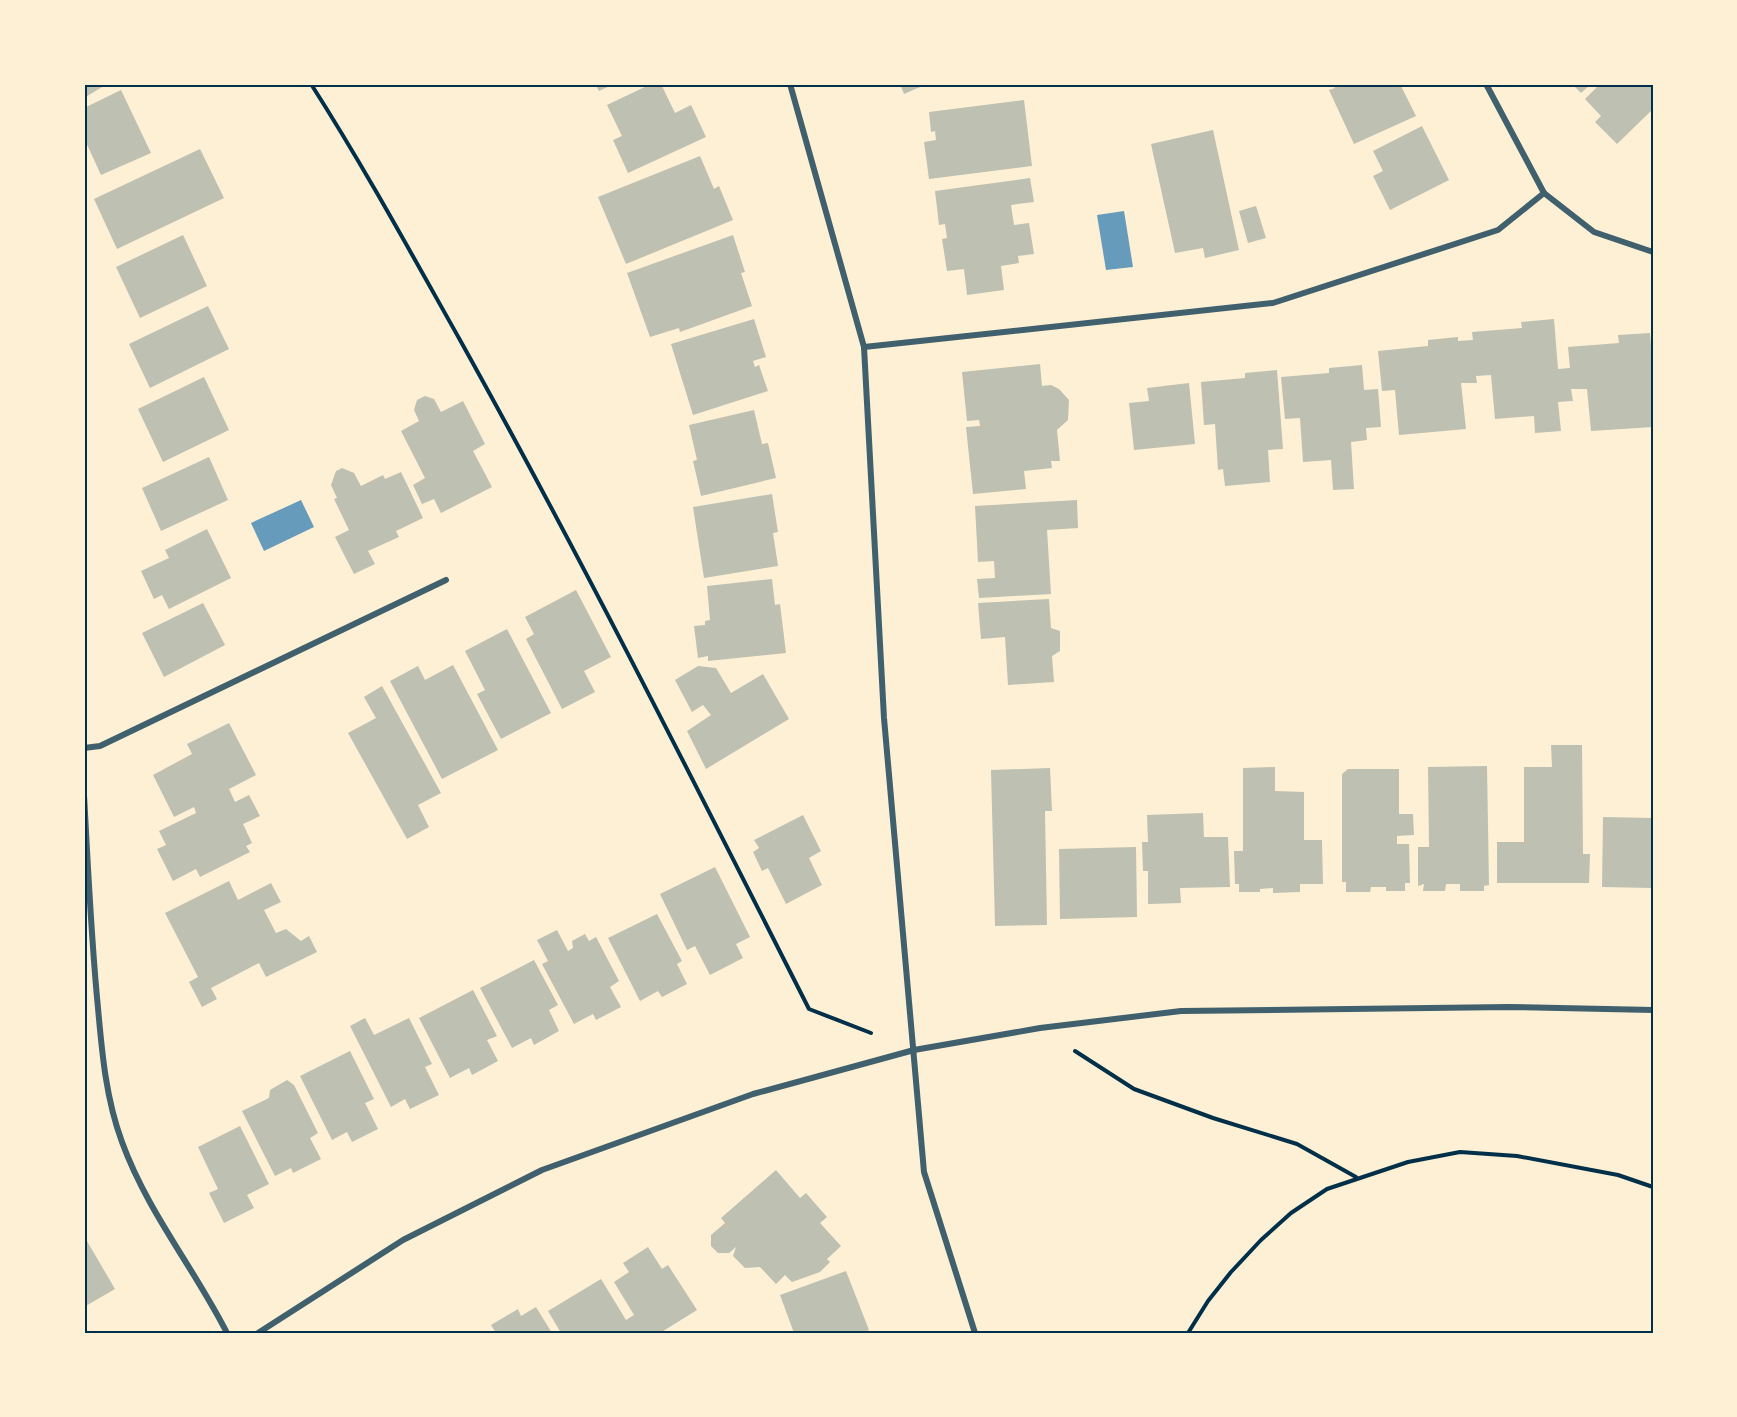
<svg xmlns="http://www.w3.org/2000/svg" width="1737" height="1417" font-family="Roboto,sans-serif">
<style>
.water{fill:#669bbc}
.building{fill:#bec0b2}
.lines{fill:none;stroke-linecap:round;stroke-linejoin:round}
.path{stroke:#003049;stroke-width:4}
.minor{stroke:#3f606c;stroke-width:6}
.neatline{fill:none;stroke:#003049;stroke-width:2}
</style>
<rect width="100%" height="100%" fill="#fdf0d5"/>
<g class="water">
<path d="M 1124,211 L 1133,267 L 1106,270 L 1097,215 Z"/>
<path d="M 301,500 L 314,527 L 264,551 L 251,523 Z"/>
</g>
<g class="building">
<path d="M 84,84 L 107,84 L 84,98 Z"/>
<path d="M 595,84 L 614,84 L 599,91 Z"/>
<path d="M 651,84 L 661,84 L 675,113 L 691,105 L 706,137 L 628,173 L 613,140 L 622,136 L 607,105 Z"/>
<path d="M 900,84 L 927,84 L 904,94 Z"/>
<path d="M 1333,84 L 1400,84 L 1416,116 L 1354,144 L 1329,90 L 1335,88 Z"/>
<path d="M 1572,84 L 1591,84 L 1581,93 Z"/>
<path d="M 1600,84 L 1653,84 L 1653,109 L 1617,144 L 1595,122 L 1601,116 L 1585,99 Z"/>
<path d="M 121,90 L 151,153 L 101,175 L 84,138 L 84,108 Z"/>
<path d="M 1024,100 L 1032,166 L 929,179 L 924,142 L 936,140 L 935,131 L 931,132 L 929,112 Z"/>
<path d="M 1422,126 L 1449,180 L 1390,210 L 1373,176 L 1383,171 L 1373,151 Z"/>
<path d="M 1213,130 L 1239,250 L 1205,258 L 1203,248 L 1175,253 L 1151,144 Z"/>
<path d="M 200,149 L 224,198 L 117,249 L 94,199 Z"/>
<path d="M 700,156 L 714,189 L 719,186 L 733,220 L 626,264 L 598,197 Z"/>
<path d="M 1030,178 L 1034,202 L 1011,205 L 1014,225 L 1029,223 L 1034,254 L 1018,256 L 1019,263 L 1001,266 L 1004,290 L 967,295 L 964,269 L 947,271 L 942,239 L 947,238 L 945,224 L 939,225 L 935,191 Z"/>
<path d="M 1256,206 L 1266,238 L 1248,243 L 1239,211 Z"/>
<path d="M 183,235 L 207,286 L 140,318 L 116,267 Z"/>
<path d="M 733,235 L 745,272 L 741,273 L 752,306 L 680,332 L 679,328 L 650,337 L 627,273 Z"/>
<path d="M 208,306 L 229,349 L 150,388 L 129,344 Z"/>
<path d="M 754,319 L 766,357 L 753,361 L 755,367 L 759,365 L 768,391 L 693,415 L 671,344 Z"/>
<path d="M 1554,319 L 1558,369 L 1570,368 L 1568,347 L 1619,343 L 1618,335 L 1650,333 L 1653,374 L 1653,427 L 1591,431 L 1587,389 L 1571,389 L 1573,401 L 1558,402 L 1561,431 L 1535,433 L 1534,416 L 1495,419 L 1491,375 L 1476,376 L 1477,383 L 1461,383 L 1466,429 L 1399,435 L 1395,390 L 1382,391 L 1378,351 L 1428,346 L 1428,340 L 1458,337 L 1458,341 L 1473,340 L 1472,332 L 1522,328 L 1521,322 Z"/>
<path d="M 1040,364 L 1042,386 L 1051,385 L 1059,389 L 1069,400 L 1068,420 L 1057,430 L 1060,461 L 1051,461 L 1052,468 L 1024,471 L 1026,489 L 973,494 L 966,427 L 980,426 L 979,420 L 967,421 L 962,372 Z"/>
<path d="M 1362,365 L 1364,390 L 1378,389 L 1381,427 L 1366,428 L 1367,440 L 1351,442 L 1354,489 L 1333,490 L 1331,460 L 1303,462 L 1300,418 L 1285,419 L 1281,377 L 1329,373 L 1329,368 Z"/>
<path d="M 1277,370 L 1283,449 L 1268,450 L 1270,482 L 1225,486 L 1223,469 L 1218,470 L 1215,424 L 1204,425 L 1201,382 L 1245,378 L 1245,373 Z"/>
<path d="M 204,377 L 229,430 L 163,462 L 138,409 Z"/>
<path d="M 1189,383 L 1195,444 L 1134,450 L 1129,403 L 1149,401 L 1147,388 Z"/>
<path d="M 425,396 L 434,399 L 441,412 L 463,401 L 485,444 L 473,451 L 492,487 L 441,513 L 434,499 L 422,504 L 413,485 L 425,478 L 401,431 L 419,421 L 414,410 L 417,400 Z"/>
<path d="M 754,410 L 762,444 L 768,443 L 776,478 L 701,496 L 693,461 L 697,460 L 689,425 Z"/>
<path d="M 209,457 L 228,500 L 161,531 L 142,488 Z"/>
<path d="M 342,468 L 354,473 L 361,486 L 383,475 L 385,479 L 401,472 L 423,518 L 396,531 L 399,537 L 368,551 L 375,564 L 354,574 L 335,537 L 349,530 L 334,499 L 337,498 L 331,485 L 336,471 Z"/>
<path d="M 772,494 L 778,532 L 773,533 L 778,566 L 704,578 L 693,507 Z"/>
<path d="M 1077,500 L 1078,528 L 1047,530 L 1051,594 L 979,598 L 977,579 L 995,578 L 994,561 L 978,562 L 975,506 Z"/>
<path d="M 207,529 L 231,578 L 169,609 L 162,595 L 154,599 L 141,571 L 169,558 L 165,550 Z"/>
<path d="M 772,579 L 775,605 L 780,604 L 786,653 L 708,661 L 708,656 L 698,658 L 694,626 L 705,625 L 705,621 L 710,620 L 707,586 Z"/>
<path d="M 576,590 L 611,657 L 584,671 L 595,692 L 562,709 L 526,639 L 534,634 L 525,617 Z"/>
<path d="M 1049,599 L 1051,628 L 1060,631 L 1060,651 L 1052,656 L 1054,682 L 1008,685 L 1005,637 L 981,639 L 978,603 Z"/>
<path d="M 203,603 L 225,645 L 164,677 L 142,633 Z"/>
<path d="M 507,629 L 551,713 L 501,739 L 477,694 L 485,690 L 465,651 Z"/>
<path d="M 453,665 L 498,750 L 442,779 L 390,681 L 418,666 L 425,680 Z"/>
<path d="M 698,666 L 716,668 L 731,693 L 763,674 L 789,719 L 706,769 L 687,731 L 711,715 L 703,705 L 692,712 L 675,680 Z"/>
<path d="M 382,686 L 441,793 L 418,805 L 429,827 L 407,839 L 348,733 L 376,718 L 364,697 Z"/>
<path d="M 229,723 L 256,775 L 229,789 L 235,802 L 249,795 L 260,816 L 243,824 L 252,843 L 246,846 L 250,852 L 200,877 L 196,869 L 173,881 L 157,849 L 166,845 L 159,831 L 196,813 L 194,807 L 174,817 L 153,775 L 192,754 L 187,744 Z"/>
<path d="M 1551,745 L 1582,745 L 1583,854 L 1590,854 L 1589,883 L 1497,883 L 1497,842 L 1524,842 L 1524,767 L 1552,767 Z"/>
<path d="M 1487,766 L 1489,885 L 1484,886 L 1484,891 L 1460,891 L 1460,884 L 1446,884 L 1445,891 L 1423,891 L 1424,884 L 1418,886 L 1418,847 L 1429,847 L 1428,767 Z"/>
<path d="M 1275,767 L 1275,791 L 1304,792 L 1304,840 L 1322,840 L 1323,884 L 1300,884 L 1300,892 L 1273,893 L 1273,888 L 1260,889 L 1260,892 L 1239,892 L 1239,884 L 1235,884 L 1234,851 L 1243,851 L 1243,768 Z"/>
<path d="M 1050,768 L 1052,811 L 1045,811 L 1047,925 L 995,926 L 991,770 Z"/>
<path d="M 1348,769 L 1399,769 L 1399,814 L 1413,814 L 1414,835 L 1397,836 L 1397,844 L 1409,844 L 1410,883 L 1405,883 L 1405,891 L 1386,891 L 1386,887 L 1371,887 L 1370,892 L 1346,892 L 1346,882 L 1342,882 L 1342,774 Z"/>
<path d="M 1203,813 L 1204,837 L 1228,837 L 1230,887 L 1180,888 L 1181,903 L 1148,904 L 1148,871 L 1143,871 L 1142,842 L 1148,842 L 1147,815 Z"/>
<path d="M 803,815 L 821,851 L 809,858 L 822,885 L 786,904 L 768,868 L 762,871 L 753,852 L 759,848 L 754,840 Z"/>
<path d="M 1603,817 L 1653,818 L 1653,888 L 1602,887 Z"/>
<path d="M 1136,847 L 1137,917 L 1060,919 L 1059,849 Z"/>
<path d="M 715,867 L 750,937 L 736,944 L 743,958 L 710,975 L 695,946 L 687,950 L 660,894 Z"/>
<path d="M 229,881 L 238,900 L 271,883 L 281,902 L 264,910 L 276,933 L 286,929 L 301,941 L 309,936 L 317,952 L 266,977 L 259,963 L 211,988 L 217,999 L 202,1007 L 189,982 L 198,977 L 165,913 Z"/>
<path d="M 657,914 L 682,961 L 677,964 L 687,984 L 662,997 L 658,991 L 640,1001 L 608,938 Z"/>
<path d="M 557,930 L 568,951 L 573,948 L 572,941 L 585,934 L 589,941 L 596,937 L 619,981 L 610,987 L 621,1007 L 596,1020 L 593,1014 L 574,1024 L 542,964 L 548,961 L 537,940 Z"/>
<path d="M 534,960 L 558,1005 L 549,1010 L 559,1031 L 534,1045 L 531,1038 L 512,1048 L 480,988 Z"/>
<path d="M 473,990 L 497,1036 L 487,1040 L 498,1061 L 472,1075 L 469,1068 L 450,1078 L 419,1018 Z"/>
<path d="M 365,1018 L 374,1035 L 409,1018 L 432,1064 L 425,1067 L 439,1095 L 410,1109 L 405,1099 L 391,1107 L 350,1026 Z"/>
<path d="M 350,1051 L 374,1099 L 365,1103 L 378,1129 L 352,1142 L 347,1132 L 332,1140 L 300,1076 Z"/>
<path d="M 287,1080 L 294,1085 L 318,1133 L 310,1138 L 321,1159 L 293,1173 L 291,1168 L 275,1176 L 242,1111 L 269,1098 L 270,1090 Z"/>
<path d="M 240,1126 L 269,1184 L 247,1195 L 254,1208 L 224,1223 L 209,1193 L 218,1189 L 198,1147 Z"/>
<path d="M 776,1170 L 800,1198 L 806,1193 L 827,1217 L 820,1223 L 841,1246 L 827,1259 L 830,1262 L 820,1272 L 792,1282 L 785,1275 L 776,1284 L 760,1267 L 745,1268 L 733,1256 L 736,1247 L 729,1253 L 718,1253 L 711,1246 L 711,1235 L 725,1223 L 721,1218 Z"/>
<path d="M 84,1236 L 115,1289 L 84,1307 Z"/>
<path d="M 648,1247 L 662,1269 L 668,1265 L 697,1310 L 660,1333 L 561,1333 L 548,1311 L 601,1279 L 626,1320 L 634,1315 L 614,1282 L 629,1272 L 623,1263 Z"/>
<path d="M 846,1271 L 869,1330 L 862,1333 L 794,1333 L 780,1295 Z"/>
<path d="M 536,1307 L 552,1333 L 496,1333 L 491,1325 L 518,1309 L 521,1316 Z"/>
</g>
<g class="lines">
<g class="path">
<path d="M 311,84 C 364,167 411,253 460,340 C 582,559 695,784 809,1009 L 871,1033"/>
<path d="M 1075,1051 L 1134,1089 L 1213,1118 L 1297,1144 L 1356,1177"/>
<path d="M 1188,1333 L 1208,1301 L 1231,1272 L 1261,1240 L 1291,1213 L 1327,1189 L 1408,1162 L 1460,1152 L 1517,1156 L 1618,1175 L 1653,1187"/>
</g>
<g class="minor">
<path d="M 790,84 L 864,347 L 884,718 L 924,1172 L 975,1333"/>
<path d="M 1486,84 L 1544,193 L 1594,232 L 1653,252"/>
<path d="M 864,347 L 1273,303 L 1498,230 L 1544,193"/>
<path d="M 84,748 L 100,746 L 446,580"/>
<path d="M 84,795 C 88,866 91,937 98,1008 C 102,1053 106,1099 122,1142 C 147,1211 194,1268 227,1333"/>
<path d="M 258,1333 L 403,1240 L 542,1170 L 753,1094 L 914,1050 L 1040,1028 L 1181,1011 L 1509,1007 L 1653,1010"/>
</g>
</g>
<rect width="1737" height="1417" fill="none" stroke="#fdf0d5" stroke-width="171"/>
<rect x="86" y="86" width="1566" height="1246" class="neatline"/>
</svg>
